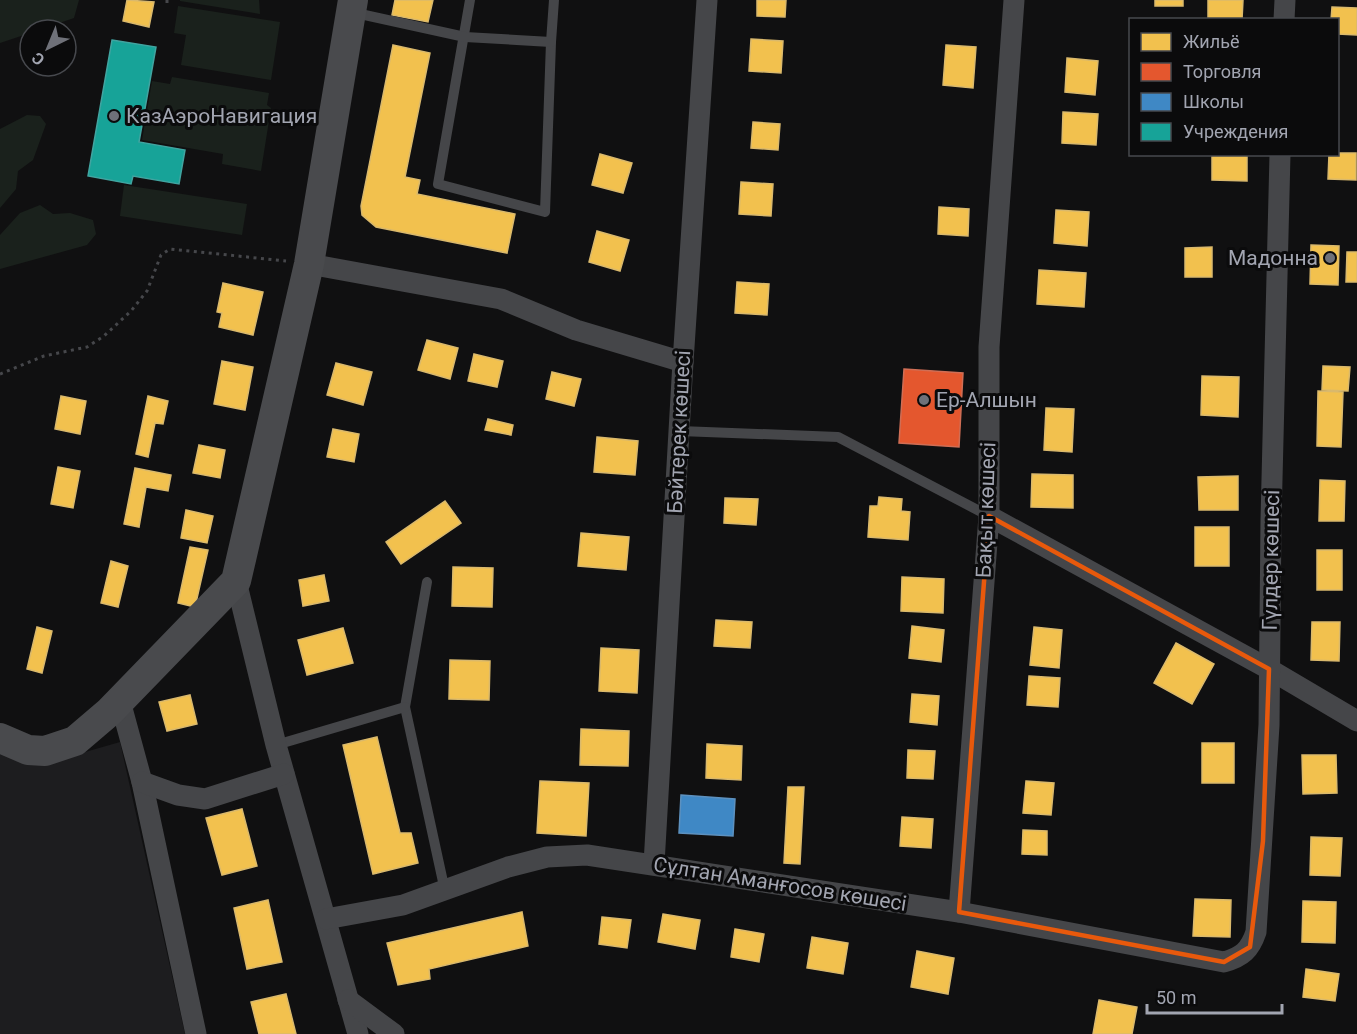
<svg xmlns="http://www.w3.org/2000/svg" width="1357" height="1034" font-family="Roboto,sans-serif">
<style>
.built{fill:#1d1d1f}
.green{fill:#1a211c}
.homes{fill:#f2c14e;stroke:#dab96c;stroke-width:1.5}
.shops{fill:#e4572e;stroke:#d06e55;stroke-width:1.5}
.schools{fill:#3f88c5;stroke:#5d91bf;stroke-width:1.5}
.public{fill:#17a398;stroke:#41a4a0;stroke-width:1.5}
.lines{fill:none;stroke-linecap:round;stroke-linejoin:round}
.path{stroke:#46474b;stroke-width:3;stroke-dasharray:3 4.5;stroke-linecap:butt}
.lane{stroke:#454649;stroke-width:10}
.street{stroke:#454649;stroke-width:21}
.secondary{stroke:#494a4d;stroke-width:30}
.marked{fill:none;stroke:#e8590c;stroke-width:4.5;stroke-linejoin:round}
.poi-dot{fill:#6f7179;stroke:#0b0b0c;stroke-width:2}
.labels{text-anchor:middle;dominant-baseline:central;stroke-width:6;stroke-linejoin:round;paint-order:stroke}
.poi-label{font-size:21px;fill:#a2a5b1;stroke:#0b0b0c;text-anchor:start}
.street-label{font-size:21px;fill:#a2a5b1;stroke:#0b0b0c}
</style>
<rect width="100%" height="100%" fill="#101011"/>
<path class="built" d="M 120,742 L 185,1034 L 0,1034 L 0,748 L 47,763 Z"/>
<g class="green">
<path d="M 0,0 L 79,0 L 74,18 L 39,30 L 30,30 L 30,33 L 0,43 Z"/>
<path d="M 180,0 L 259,0 L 260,14 L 180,1 Z"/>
<path d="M 178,6 L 280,22 L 271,80 L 181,65 L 186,35 L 174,33 Z"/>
<path d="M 172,77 L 269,93 L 267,105 L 271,108 L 261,171 L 222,164 L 223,154 L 142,140 L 152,81 L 170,84 Z"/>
<path d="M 27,115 L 40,116 L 46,124 L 33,160 L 18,171 L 16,189 L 0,208 L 0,129 Z"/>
<path d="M 124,185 L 247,204 L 242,235 L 120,216 Z"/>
<path d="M 40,205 L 53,214 L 70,213 L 93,220 L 96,234 L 87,245 L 0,269 L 0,235 L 20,213 Z"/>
</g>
<g class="homes">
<path d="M 127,0 L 154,2 L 149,27 L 123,21 Z"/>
<path d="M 395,0 L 433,0 L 428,22 L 392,15 Z"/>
<path d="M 757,0 L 786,0 L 785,17 L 757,16 Z"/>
<rect x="1155" y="0" width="28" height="6"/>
<path d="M 1208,0 L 1243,0 L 1242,20 L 1208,20 Z"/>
<path d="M 1332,7 L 1357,8 L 1357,35 L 1338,34 L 1338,20 L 1331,20 Z"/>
<path d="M 751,39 L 783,41 L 781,73 L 749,71 Z"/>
<path d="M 393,45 L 430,53 L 405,177 L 420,180 L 417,194 L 515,214 L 507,253 L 376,227 L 362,215 L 361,206 Z"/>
<path d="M 946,45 L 976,47 L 973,88 L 943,85 Z"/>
<path d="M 1067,58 L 1098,61 L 1095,95 L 1065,92 Z"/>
<path d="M 1063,112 L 1098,114 L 1096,145 L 1062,143 Z"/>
<path d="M 753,122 L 780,124 L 778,150 L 751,148 Z"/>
<path d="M 1338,153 L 1356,153 L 1356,180 L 1328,179 L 1329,154 Z"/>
<path d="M 600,154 L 632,163 L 623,193 L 592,185 Z"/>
<path d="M 1212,154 L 1247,154 L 1247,181 L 1212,180 Z"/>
<path d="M 741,182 L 773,184 L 771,216 L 739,214 Z"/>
<path d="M 939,207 L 969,209 L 968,236 L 938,234 Z"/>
<path d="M 1056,210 L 1089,212 L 1087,246 L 1054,243 Z"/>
<path d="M 597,231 L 629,240 L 620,271 L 589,262 Z"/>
<path d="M 1311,245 L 1339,246 L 1338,285 L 1310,284 Z"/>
<path d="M 1212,247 L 1212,277 L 1185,277 L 1185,248 Z"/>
<path d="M 1347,252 L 1357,252 L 1357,282 L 1346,282 Z"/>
<path d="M 1039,270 L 1086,273 L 1084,307 L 1037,304 Z"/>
<path d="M 737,282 L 769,284 L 767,315 L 735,313 Z"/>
<path d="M 223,283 L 263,292 L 253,335 L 219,327 L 222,313 L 217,312 Z"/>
<path d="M 427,340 L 458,348 L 450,379 L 418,370 Z"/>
<path d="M 474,354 L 503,361 L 497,387 L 468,381 Z"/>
<path d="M 222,361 L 253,367 L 245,410 L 214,404 Z"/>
<path d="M 336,363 L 372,372 L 363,405 L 327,395 Z"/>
<path d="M 1323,366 L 1350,367 L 1348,391 L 1322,390 Z"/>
<path d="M 552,372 L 581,379 L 574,406 L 546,399 Z"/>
<path d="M 1202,376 L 1239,377 L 1238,417 L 1201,415 Z"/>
<path d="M 1318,391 L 1343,392 L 1341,447 L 1317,446 Z"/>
<path d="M 61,396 L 86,401 L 80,434 L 55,429 Z"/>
<path d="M 148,396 L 168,401 L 163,424 L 155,423 L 148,457 L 136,454 Z"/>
<path d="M 1046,408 L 1074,409 L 1072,452 L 1044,450 Z"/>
<path d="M 488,419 L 513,425 L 511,435 L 485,430 Z"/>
<path d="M 333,429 L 359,434 L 354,462 L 327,457 Z"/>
<path d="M 597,437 L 638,441 L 635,475 L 594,472 Z"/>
<path d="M 199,445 L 225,450 L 220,478 L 193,473 Z"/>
<path d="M 58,467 L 80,471 L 73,508 L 51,504 Z"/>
<path d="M 135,468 L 171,475 L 168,491 L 146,487 L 139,527 L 124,524 Z"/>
<path d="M 1032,474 L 1073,475 L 1073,508 L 1031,507 Z"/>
<path d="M 1238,476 L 1238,510 L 1199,510 L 1198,477 Z"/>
<path d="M 1320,480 L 1345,481 L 1344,521 L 1319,521 Z"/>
<path d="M 879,497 L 902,499 L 901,511 L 910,512 L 908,540 L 868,537 L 870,506 L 878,506 Z"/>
<path d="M 725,498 L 758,499 L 756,525 L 724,523 Z"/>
<path d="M 445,501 L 461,523 L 401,564 L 386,542 Z"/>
<path d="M 186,510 L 213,516 L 207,543 L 181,538 Z"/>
<rect x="1195" y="527" width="34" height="39"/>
<path d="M 581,533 L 629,537 L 626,570 L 578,566 Z"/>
<path d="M 190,547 L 208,550 L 195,607 L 178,603 Z"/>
<rect x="1317" y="550" width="25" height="40"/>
<path d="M 111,561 L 128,566 L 118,607 L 101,603 Z"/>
<path d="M 453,567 L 493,568 L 492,607 L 452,606 Z"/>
<path d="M 324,575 L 329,601 L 303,606 L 299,580 Z"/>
<path d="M 902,577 L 944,579 L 943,613 L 901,611 Z"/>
<path d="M 716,620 L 752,622 L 750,648 L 714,646 Z"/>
<path d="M 1312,622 L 1340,622 L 1339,661 L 1311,660 Z"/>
<path d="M 912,626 L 944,630 L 941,662 L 909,658 Z"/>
<path d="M 37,627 L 52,631 L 42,673 L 27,669 Z"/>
<path d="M 1034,627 L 1062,630 L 1059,668 L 1030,665 Z"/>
<path d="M 343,628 L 353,663 L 307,675 L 298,640 Z"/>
<path d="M 1176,643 L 1214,664 L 1192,704 L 1154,683 Z"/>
<path d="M 601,648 L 639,650 L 637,693 L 599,691 Z"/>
<path d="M 450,660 L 490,661 L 489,700 L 449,699 Z"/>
<path d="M 1029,676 L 1060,678 L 1058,707 L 1027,705 Z"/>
<path d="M 912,694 L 939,696 L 937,725 L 910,722 Z"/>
<path d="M 190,695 L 197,724 L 167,731 L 159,702 Z"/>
<path d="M 581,729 L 629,731 L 628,766 L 580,765 Z"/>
<path d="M 377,737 L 400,833 L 411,833 L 418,863 L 373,874 L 343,745 Z"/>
<rect x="1202" y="743" width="32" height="40"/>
<path d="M 707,744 L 742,746 L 741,780 L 706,778 Z"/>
<path d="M 908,750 L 935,751 L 933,779 L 907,778 Z"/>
<path d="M 1302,755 L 1336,755 L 1337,793 L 1303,794 Z"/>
<path d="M 540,781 L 589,783 L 586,836 L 537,833 Z"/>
<path d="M 1026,781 L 1054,783 L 1051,815 L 1023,813 Z"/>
<path d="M 788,787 L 804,787 L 800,864 L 784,863 Z"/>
<path d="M 242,809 L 257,866 L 222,875 L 206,818 Z"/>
<path d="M 902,817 L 933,819 L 931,848 L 900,846 Z"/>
<path d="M 1023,830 L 1047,831 L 1047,855 L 1022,854 Z"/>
<path d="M 1311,837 L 1342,838 L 1340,876 L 1310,875 Z"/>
<path d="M 1195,899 L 1231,900 L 1230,937 L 1193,936 Z"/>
<path d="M 268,900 L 282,962 L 247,969 L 234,908 Z"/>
<path d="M 1303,901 L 1336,902 L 1335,943 L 1302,942 Z"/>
<path d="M 522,912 L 528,946 L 429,969 L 430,979 L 398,985 L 387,943 Z"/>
<path d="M 663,914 L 700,920 L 695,949 L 658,942 Z"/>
<path d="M 602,917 L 631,920 L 627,948 L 599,944 Z"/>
<path d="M 735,929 L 764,934 L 759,962 L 731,957 Z"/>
<path d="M 812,937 L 848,943 L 843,974 L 807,968 Z"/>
<path d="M 917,951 L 954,958 L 948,994 L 911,987 Z"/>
<path d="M 1306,969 L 1339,974 L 1335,1001 L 1303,997 Z"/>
<path d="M 286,994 L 296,1034 L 259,1034 L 251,1002 Z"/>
<path d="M 1099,1000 L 1137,1007 L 1132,1034 L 1093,1034 Z"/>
</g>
<path class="shops" d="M 904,369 L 963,373 L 959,447 L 899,443 Z"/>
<path class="schools" d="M 681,795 L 735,799 L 733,836 L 679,833 Z"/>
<path class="public" d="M 112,40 L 156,47 L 139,142 L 185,150 L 179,184 L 133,176 L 131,184 L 88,176 Z"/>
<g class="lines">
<g class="path">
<path d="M 167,3 L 167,0"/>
<path d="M 0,374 L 44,356 L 87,347 L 104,336 L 131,311 L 147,291 L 161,255 L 170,249 L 286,261"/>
</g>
<g class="lane">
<path d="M 470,0 L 438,184 L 545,212 L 551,42"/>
<path d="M 351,12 L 465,37 L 551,42 L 554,0"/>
<path d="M 680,431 L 838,437 L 989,516"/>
<path d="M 427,582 L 405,707 L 445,891"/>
<path d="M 276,745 L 405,707"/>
</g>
<g class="street">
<path d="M 1284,20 L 1285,0"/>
<path d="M 309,264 L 501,299 L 576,330 L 683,362"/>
<path d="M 989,516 L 1269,669 L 1357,721"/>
<path d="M 236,581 L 276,745 L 358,1034"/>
<path d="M 120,701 L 142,782 L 196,1034"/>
<path d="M 142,782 L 178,795 L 205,799 L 284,774"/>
<path d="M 654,864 L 683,362 L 707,0"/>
<path d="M 959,912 L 989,516 L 989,347 L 1014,0"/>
<path d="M 326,919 L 403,905 L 508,867 L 547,857 L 587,855 L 959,912 L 1224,962 C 1242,957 1250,950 1256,932 L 1269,725 L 1271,520 L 1280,154"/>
<path d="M 348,1000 L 394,1034"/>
</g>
<path class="secondary" d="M 0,738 L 28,750 L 45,751 L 75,741 L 109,712 L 236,581 L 309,264 L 353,0"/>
</g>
<path class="marked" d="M 989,516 L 1269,669 L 1263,841 L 1250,947 L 1224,962 L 959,912 Z"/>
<g class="poi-dot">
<circle cx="114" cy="116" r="6"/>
<circle cx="1330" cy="258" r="6"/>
<circle cx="924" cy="400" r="6"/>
</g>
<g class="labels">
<g class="poi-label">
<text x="126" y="116">КазАэроНавигация</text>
<text x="1318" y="258" text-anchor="end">Мадонна</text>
<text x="936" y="400">Ер-Алшын</text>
</g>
<g class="street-label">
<text transform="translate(679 432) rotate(-87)">Бәйтерек көшесі</text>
<text transform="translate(986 510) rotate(-88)">Бақыт көшесі</text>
<text transform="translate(1271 560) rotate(-89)">Гүлдер көшесі</text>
<text transform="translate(780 884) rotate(9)">Сұлтан Аманғосов көшесі</text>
</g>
</g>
<rect x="1129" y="18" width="210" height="138" fill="#0b0b0c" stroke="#47494e" stroke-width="1.5"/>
<rect x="1141" y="33" width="30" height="18" fill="#f2c14e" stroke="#47494e" stroke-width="1.5"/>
<text x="1183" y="48" font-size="18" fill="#a2a5b1">Жильё</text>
<rect x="1141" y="63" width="30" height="18" fill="#e4572e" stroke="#47494e" stroke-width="1.5"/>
<text x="1183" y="78" font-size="18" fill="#a2a5b1">Торговля</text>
<rect x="1141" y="93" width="30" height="18" fill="#3f88c5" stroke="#47494e" stroke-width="1.5"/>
<text x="1183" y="108" font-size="18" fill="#a2a5b1">Школы</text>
<rect x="1141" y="123" width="30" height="18" fill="#17a398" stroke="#47494e" stroke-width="1.5"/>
<text x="1183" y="138" font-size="18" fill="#a2a5b1">Учреждения</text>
<g transform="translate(48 48) rotate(223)"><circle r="28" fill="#0b0b0c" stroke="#47494e" stroke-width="1.5"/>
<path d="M0-4.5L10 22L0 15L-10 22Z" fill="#6f7179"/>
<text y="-9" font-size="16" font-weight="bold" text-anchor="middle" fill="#a2a5b1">С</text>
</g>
<path d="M1147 1004v9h135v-9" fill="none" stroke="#a2a5b1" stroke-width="3"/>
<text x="1156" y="1004" font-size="18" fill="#a2a5b1" stroke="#0b0b0c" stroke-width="4.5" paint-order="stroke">50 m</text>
</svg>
